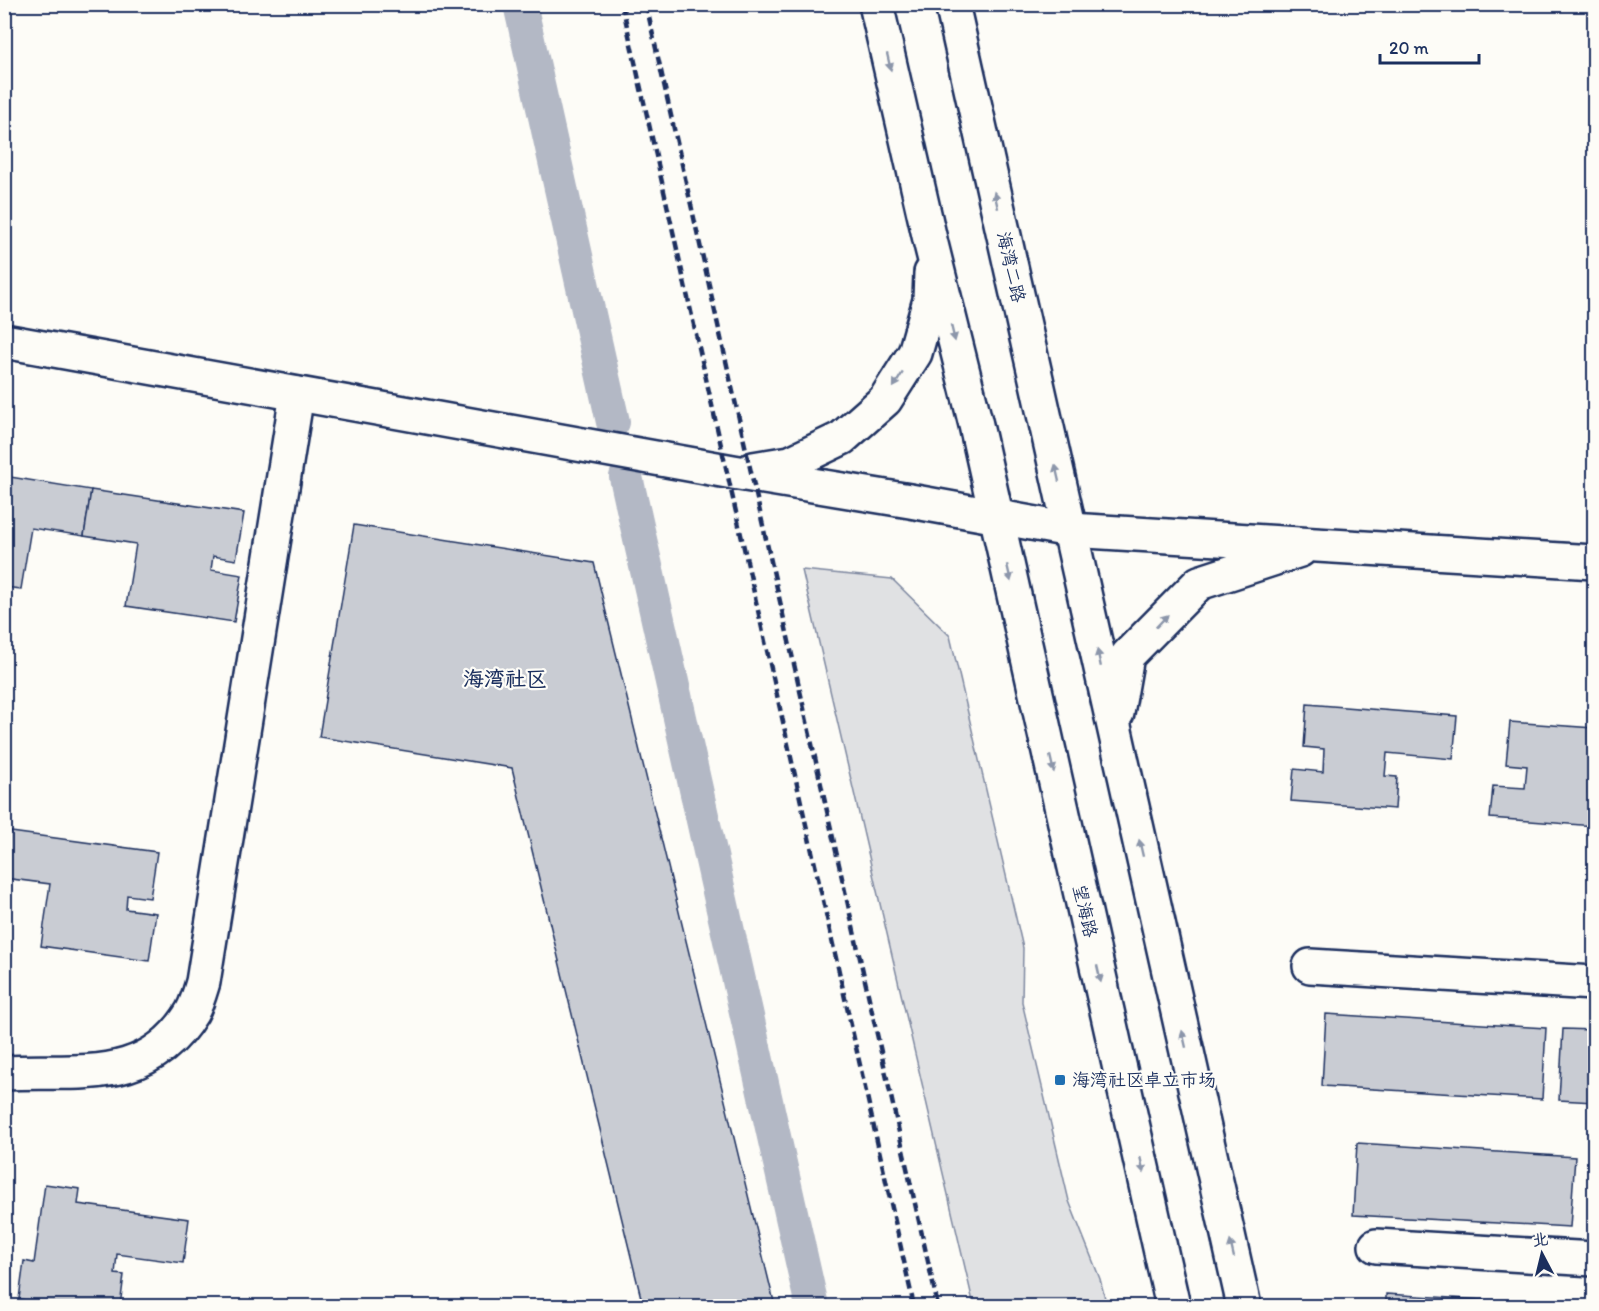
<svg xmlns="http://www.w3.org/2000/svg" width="1599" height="1311" font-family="Itim,'LXGW WenKai TC',sans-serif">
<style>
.green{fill:#e0e1e3;stroke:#7e88a0;stroke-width:1.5}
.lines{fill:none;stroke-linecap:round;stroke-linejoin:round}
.canal{stroke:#b3b8c5;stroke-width:34}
.building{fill:#c9ccd3;stroke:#1b2f5e;stroke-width:1.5}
.minor-casing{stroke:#1b2f5e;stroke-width:38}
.minor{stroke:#fdfcf7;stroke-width:33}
.rail{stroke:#1b2f5e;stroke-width:4.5;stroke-dasharray:9 4.5;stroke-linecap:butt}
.oneway{fill:#8c96aa}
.poi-dot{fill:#1f6fb2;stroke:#fdfcf7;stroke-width:2}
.labels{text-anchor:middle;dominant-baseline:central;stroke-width:4.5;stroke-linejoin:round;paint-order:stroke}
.street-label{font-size:18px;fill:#1b2f5e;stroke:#fdfcf7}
.poi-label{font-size:18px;fill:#1b2f5e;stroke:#fdfcf7;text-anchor:start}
.quarter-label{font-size:21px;font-weight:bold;fill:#1b2f5e;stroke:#fdfcf7}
</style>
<rect width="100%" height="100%" fill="#fdfcf7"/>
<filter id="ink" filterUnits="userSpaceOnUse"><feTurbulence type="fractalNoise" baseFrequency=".0167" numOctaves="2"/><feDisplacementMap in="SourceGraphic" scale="12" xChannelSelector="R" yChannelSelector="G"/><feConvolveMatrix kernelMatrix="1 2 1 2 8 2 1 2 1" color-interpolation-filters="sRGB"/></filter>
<g filter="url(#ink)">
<path class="green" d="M 802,570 L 892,579 L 950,636 L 1023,948 L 1022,1002 L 1069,1201 L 1100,1279 L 1107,1306 L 974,1306 Z"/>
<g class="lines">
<g class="canal">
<path d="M 520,4 L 613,422"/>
<path d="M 626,477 L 812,1306"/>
</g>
</g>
<g class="building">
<path d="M 4,476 L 91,490 L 84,536 L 31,528 L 21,589 L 4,587 Z"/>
<path d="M 91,490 L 244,513 L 236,560 L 213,556 L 211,570 L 242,575 L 234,622 L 126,606 L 136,544 L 84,536 Z"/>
<path d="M 354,525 L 594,563 L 775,1306 L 643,1306 L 512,768 L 319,737 Z"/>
<path d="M 1307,704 L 1457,716 L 1453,759 L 1387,753 L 1385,776 L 1397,777 L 1395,809 L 1291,801 L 1294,769 L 1323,772 L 1324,749 L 1304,747 Z"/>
<path d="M 1510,722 L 1594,728 L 1594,771 L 1589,771 L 1588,793 L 1594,794 L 1594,826 L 1490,818 L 1493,786 L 1525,788 L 1527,766 L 1506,764 Z"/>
<path d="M 4,831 L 157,852 L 150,898 L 127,895 L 126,909 L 156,913 L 149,961 L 41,946 L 50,884 L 4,878 Z"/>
<path d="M 1326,1014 L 1546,1028 L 1542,1099 L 1322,1086 Z"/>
<path d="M 1563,1029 L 1594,1030 L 1594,1102 L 1559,1100 Z"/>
<path d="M 1357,1143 L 1575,1157 L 1570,1227 L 1353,1215 Z"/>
<path d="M 1593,1158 L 1594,1158 L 1594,1229 L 1588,1229 Z"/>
<path d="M 45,1184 L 80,1189 L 78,1204 L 189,1219 L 183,1263 L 117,1254 L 115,1274 L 124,1275 L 120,1306 L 72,1306 L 19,1299 L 24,1261 L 34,1263 Z"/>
<path d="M 1386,1294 L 1584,1306 L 1386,1306 Z"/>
</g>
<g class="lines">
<g class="minor-casing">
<g id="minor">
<path d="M 876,4 L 931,244 L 976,425 L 1173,1306"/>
<path d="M 952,4 L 1244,1306"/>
<path d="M 4,341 L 733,472 L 910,501 L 1070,530 L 1594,562"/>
<path d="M 753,469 L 790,463 L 842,438 L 885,400 L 915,353 L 930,300 L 931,273"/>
<path d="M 1117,713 L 1127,656 L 1199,583 L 1300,550"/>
<path d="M 1310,966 L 1594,983"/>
<path d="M 4,1073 C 77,1069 147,1087 192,1012 C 197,1003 200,992 203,982 L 297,394"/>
<path d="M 1376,1246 L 1594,1259"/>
</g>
</g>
<use href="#minor" class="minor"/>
<g class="rail">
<path d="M 622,4 L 914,1306"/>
<path d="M 646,4 L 938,1306"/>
</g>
</g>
<defs><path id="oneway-solid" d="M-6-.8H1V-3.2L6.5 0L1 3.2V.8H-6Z" transform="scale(1.5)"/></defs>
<g class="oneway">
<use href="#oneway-solid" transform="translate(889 62) rotate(77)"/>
<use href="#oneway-solid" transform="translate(996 200) rotate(-103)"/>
<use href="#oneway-solid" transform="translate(953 333) rotate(76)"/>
<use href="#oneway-solid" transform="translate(898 380) rotate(122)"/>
<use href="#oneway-solid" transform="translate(1057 473) rotate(-103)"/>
<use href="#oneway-solid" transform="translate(1009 573) rotate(77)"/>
<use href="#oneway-solid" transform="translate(1162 621) rotate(-46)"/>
<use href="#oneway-solid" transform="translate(1099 658) rotate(-102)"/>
<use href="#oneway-solid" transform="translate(1052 764) rotate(77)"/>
<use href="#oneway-solid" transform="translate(1141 848) rotate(-103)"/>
<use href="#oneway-solid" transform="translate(1099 974) rotate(77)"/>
<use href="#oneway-solid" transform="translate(1184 1039) rotate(-103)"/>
<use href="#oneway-solid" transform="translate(1142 1165) rotate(77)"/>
<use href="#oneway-solid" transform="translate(1232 1249) rotate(-103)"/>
</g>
</g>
<rect class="poi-dot" x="1054" y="1074" width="12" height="12" rx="3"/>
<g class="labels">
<g class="street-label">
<text transform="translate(1011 267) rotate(77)">海湾二路</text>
<text transform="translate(1085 911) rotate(77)">望海路</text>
</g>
<g class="poi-label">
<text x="1072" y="1080">海湾社区卓立市场</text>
</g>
<g class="quarter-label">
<text x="505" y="678">海湾社区</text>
</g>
</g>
<rect width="1599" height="1311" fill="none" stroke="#fdfcf7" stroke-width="24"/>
<rect x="12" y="12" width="1575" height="1287" fill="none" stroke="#1b2f5e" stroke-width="2" filter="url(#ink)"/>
<g transform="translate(1542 1254) rotate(353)" stroke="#fdfcf7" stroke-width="4.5" paint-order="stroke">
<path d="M0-4.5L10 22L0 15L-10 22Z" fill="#1b2f5e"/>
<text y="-9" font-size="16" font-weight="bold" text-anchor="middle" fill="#1b2f5e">北</text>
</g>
<path d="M1380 54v9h99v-9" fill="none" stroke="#1b2f5e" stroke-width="3"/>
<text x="1389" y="54" font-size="18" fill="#1b2f5e" stroke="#fdfcf7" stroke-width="4.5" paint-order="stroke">20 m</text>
</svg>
